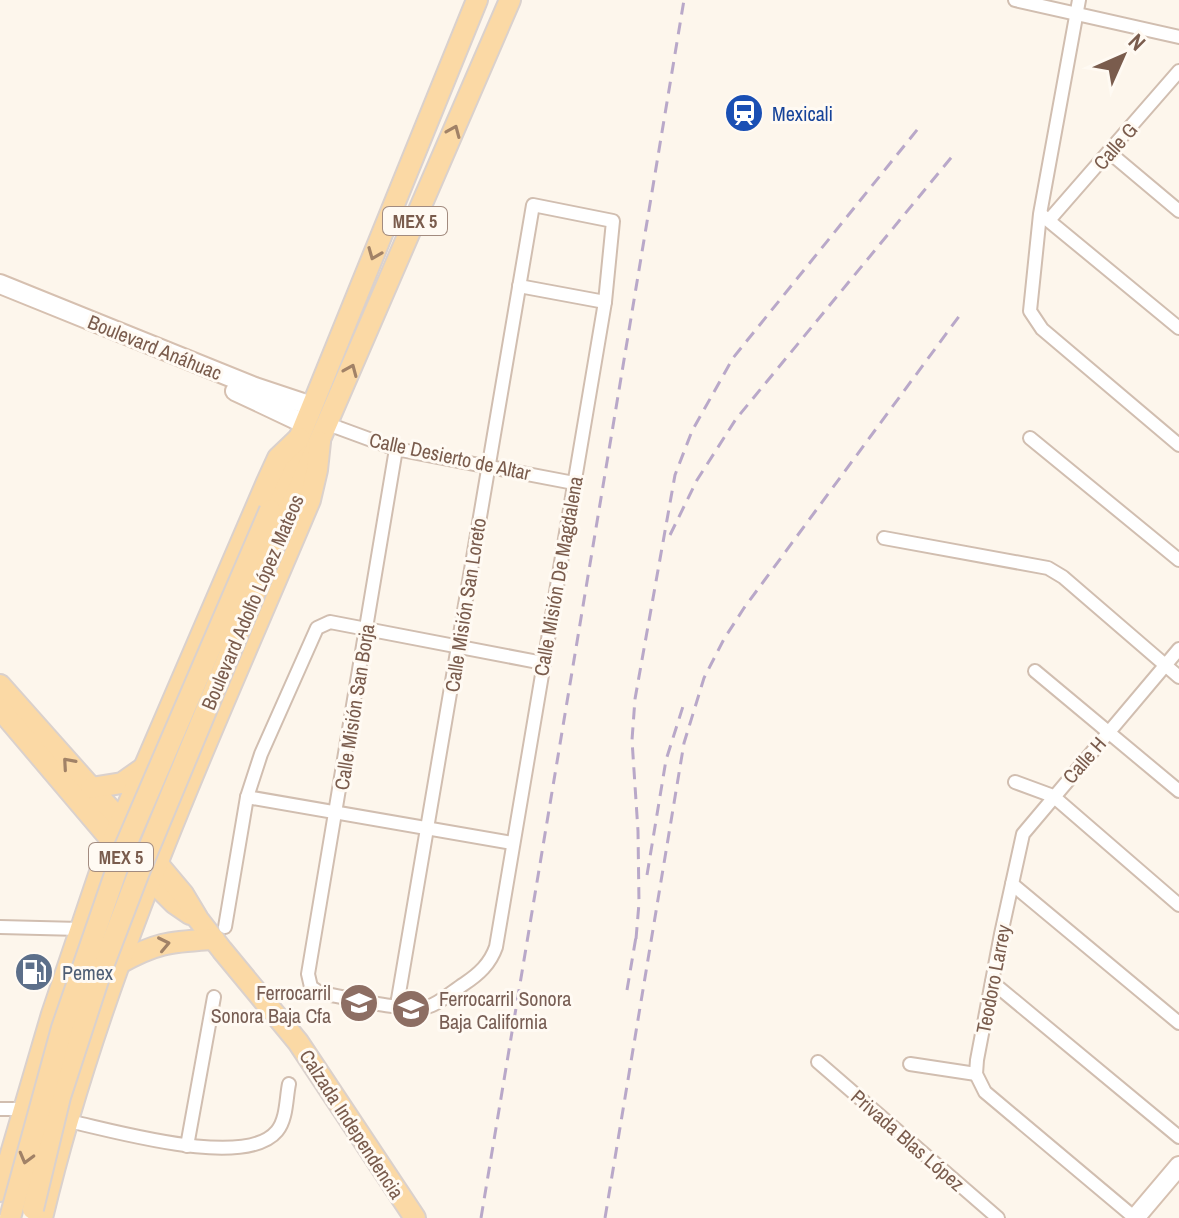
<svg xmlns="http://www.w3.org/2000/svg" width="1179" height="1218" font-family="'Archivo Narrow',sans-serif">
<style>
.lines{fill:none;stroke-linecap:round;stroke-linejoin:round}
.street-casing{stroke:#d1beb0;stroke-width:16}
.secondary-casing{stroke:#d6c0b0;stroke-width:22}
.primary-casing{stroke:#dad1cd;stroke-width:24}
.street{stroke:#fff;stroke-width:12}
.secondary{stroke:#fff;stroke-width:18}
.primary{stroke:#fbd9a5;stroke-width:20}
.rail{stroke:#b9a8c9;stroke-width:3;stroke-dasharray:12 8;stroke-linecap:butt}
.primary-bridge-casing{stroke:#dad1cd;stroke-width:24;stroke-linecap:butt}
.primary-bridge{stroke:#fbd9a5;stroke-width:20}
.oneway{stroke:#a18267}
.labels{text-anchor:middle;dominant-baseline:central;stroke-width:6;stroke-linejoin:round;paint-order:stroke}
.shield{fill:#fffaf3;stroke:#a28b7f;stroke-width:2}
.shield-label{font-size:18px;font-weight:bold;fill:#7a5c4d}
.transit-label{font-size:20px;fill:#164399;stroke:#fffaf3;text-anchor:start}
.street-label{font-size:20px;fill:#7a5c4d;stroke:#fffaf3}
.service-label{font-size:20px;fill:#4e5e75;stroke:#fffaf3;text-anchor:start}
.education-label{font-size:20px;fill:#785e54;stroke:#fffaf3;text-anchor:end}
</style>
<rect width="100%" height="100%" fill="#fdf6ec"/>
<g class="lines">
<g class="street-casing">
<g id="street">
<path d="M 1015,0 L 1179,37"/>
<path d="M 1079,0 L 1040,214 L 1030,311 L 1042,329 L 1179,445"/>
<path d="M 1110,153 L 1179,211"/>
<path d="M 1043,216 L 1179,328"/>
<path d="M 1050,219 L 1179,71"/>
<path d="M 519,286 L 605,302"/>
<path d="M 328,424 L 396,449 L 574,483"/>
<path d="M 1030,438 L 1179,560"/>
<path d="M 396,449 L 308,974 L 311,987 L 320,993 C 346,997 404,1012 427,1007 C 439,1004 453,991 464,984 C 479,974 490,964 496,947 L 605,302 L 613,221 L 533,205 L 397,1005"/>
<path d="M 884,538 L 1048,568 L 1063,577 L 1179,677"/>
<path d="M 1035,671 L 1179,791"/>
<path d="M 1015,782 L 1053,796 L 1179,905"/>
<path d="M 247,797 L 512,843"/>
<path d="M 1012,884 L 1179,1023"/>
<path d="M 0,927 L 80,929"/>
<path d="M 225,927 L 247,797 L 261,754 L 317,628 L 330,622 L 543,663"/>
<path d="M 992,982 L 1179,1137"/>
<path d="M 818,1062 L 998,1218"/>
<path d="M 910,1064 L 976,1074"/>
<path d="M 0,1109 L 22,1109"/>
<path d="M 68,1121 C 112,1130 245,1170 277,1131 C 287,1119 286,1098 289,1084"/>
<path d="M 187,1146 L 214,997"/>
<path d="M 1135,1218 L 985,1092 L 976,1074 L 977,1060 L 1001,934 L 1023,834 L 1179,649"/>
</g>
</g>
<g class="secondary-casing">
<g id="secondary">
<path d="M 0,284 L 255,387 L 312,406"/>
<path d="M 235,391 L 305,424"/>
<path d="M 1135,1218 L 1179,1166"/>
</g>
</g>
<g class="primary-casing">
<g id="primary">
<path d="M 270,510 L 477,0"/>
<path d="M 286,518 L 510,0"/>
<path d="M 0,685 L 128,829"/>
<path d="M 0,709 L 112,841 L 174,903 L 190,914"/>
<path d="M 91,788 L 122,783 L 142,769"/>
<path d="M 151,856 L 183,894 L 198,919 L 222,950 L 298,1042 L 415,1218"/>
<path d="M 118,964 C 157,942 170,942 214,939"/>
<path d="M 0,1191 L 52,1014 L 103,863 L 267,482 L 278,458 L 299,438"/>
<path d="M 42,1218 C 101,969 211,735 310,500 L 317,470 L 320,442"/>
</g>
</g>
<use href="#street" class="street"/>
<use href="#secondary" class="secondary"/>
<use href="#primary" class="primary"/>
<g class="rail">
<path d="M 670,535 L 697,480 L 736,419 L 955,153"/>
<path d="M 647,875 L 666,760 L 685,700"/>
<path d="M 636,939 L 639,903 L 638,831 L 632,740 L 635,699 L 675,475 L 692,431 L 733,358 L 921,125"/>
<path d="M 627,990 L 637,931"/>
<path d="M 481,1218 L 684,0"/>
<path d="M 605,1218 L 684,743 L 704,678 L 724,639 L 744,608 L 960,315"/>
</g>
<g class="primary-bridge-casing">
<g id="primary-bridge">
<path d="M 33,1209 L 60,1097 L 100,974 L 139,872 L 286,518"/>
<path d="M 10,1218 L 62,1028 L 122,854 L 270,510"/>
</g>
</g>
<use href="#primary-bridge" class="primary-bridge"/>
</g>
<defs><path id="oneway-chevron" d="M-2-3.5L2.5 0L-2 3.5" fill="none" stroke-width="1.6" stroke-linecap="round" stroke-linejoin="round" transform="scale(2)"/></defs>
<g class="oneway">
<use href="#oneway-chevron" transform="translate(454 131) rotate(-67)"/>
<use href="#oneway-chevron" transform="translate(374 254) rotate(112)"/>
<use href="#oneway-chevron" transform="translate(351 370) rotate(-67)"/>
<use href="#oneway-chevron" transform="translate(68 763) rotate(-131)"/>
<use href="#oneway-chevron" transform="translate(164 944) rotate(-12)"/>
<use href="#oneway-chevron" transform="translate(26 1158) rotate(105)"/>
</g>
<defs>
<g id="station-disc" transform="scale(2)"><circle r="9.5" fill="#1a4fb4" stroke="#fffaf3"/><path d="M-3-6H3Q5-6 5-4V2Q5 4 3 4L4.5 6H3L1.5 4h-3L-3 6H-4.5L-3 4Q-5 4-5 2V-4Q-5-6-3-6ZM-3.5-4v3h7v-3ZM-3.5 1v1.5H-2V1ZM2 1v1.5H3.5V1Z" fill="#fff"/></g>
<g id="fuel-disc" transform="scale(2)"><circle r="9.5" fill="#5c6f8a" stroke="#fffaf3"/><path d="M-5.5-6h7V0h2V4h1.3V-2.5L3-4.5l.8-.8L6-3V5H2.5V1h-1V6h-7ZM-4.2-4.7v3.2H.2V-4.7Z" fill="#fff"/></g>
<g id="school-disc" transform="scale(2)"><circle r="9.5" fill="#8d6e63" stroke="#fffaf3"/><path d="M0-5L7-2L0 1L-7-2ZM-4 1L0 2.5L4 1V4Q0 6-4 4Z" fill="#fff"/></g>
</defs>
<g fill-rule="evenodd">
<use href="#station-disc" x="744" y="113"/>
<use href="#fuel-disc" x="34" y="972"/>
<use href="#school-disc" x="359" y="1003"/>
<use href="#school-disc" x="411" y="1009"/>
</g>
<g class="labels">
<g class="shield">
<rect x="383" y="207" width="64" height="28" rx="6"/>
<rect x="89" y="843" width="64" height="28" rx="6"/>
</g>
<g class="shield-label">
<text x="415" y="221">MEX 5</text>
<text x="121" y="857">MEX 5</text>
</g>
<g class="transit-label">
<text x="772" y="113">Mexicali</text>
</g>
<g class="street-label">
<text transform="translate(1115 146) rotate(-49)">Calle G</text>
<text transform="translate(155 347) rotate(22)">Boulevard Anáhuac</text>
<text transform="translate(450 456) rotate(12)">Calle Desierto de Altar</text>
<text transform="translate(558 576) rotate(-80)">Calle Misión De Magdalena</text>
<text transform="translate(252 602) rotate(-67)">Boulevard Adolfo López Mateos</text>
<text transform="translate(465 605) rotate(-81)">Calle Misión San Loreto</text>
<text transform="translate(354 707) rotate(-81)">Calle Misión San Borja</text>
<text transform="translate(1084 760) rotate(-49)">Calle H</text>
<text transform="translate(993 979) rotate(-79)">Teodoro Larrey</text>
<text transform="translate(352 1124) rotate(57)">Calzada Independencia</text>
<text transform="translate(908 1140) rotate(41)">Privada Blas López</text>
</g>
<g class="service-label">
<text x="62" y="972">Pemex</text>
</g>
<g class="education-label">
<text x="331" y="992">Ferrocarril<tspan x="331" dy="23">Sonora Baja Cfa</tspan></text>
<text x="439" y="998" text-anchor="start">Ferrocarril Sonora<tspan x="439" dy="23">Baja California</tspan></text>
</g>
</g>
<g transform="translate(1123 56) rotate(45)" stroke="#fffaf3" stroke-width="6" paint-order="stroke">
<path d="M0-6L14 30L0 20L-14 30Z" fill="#7a5c4d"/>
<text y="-12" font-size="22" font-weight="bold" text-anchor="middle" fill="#7a5c4d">N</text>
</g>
</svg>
